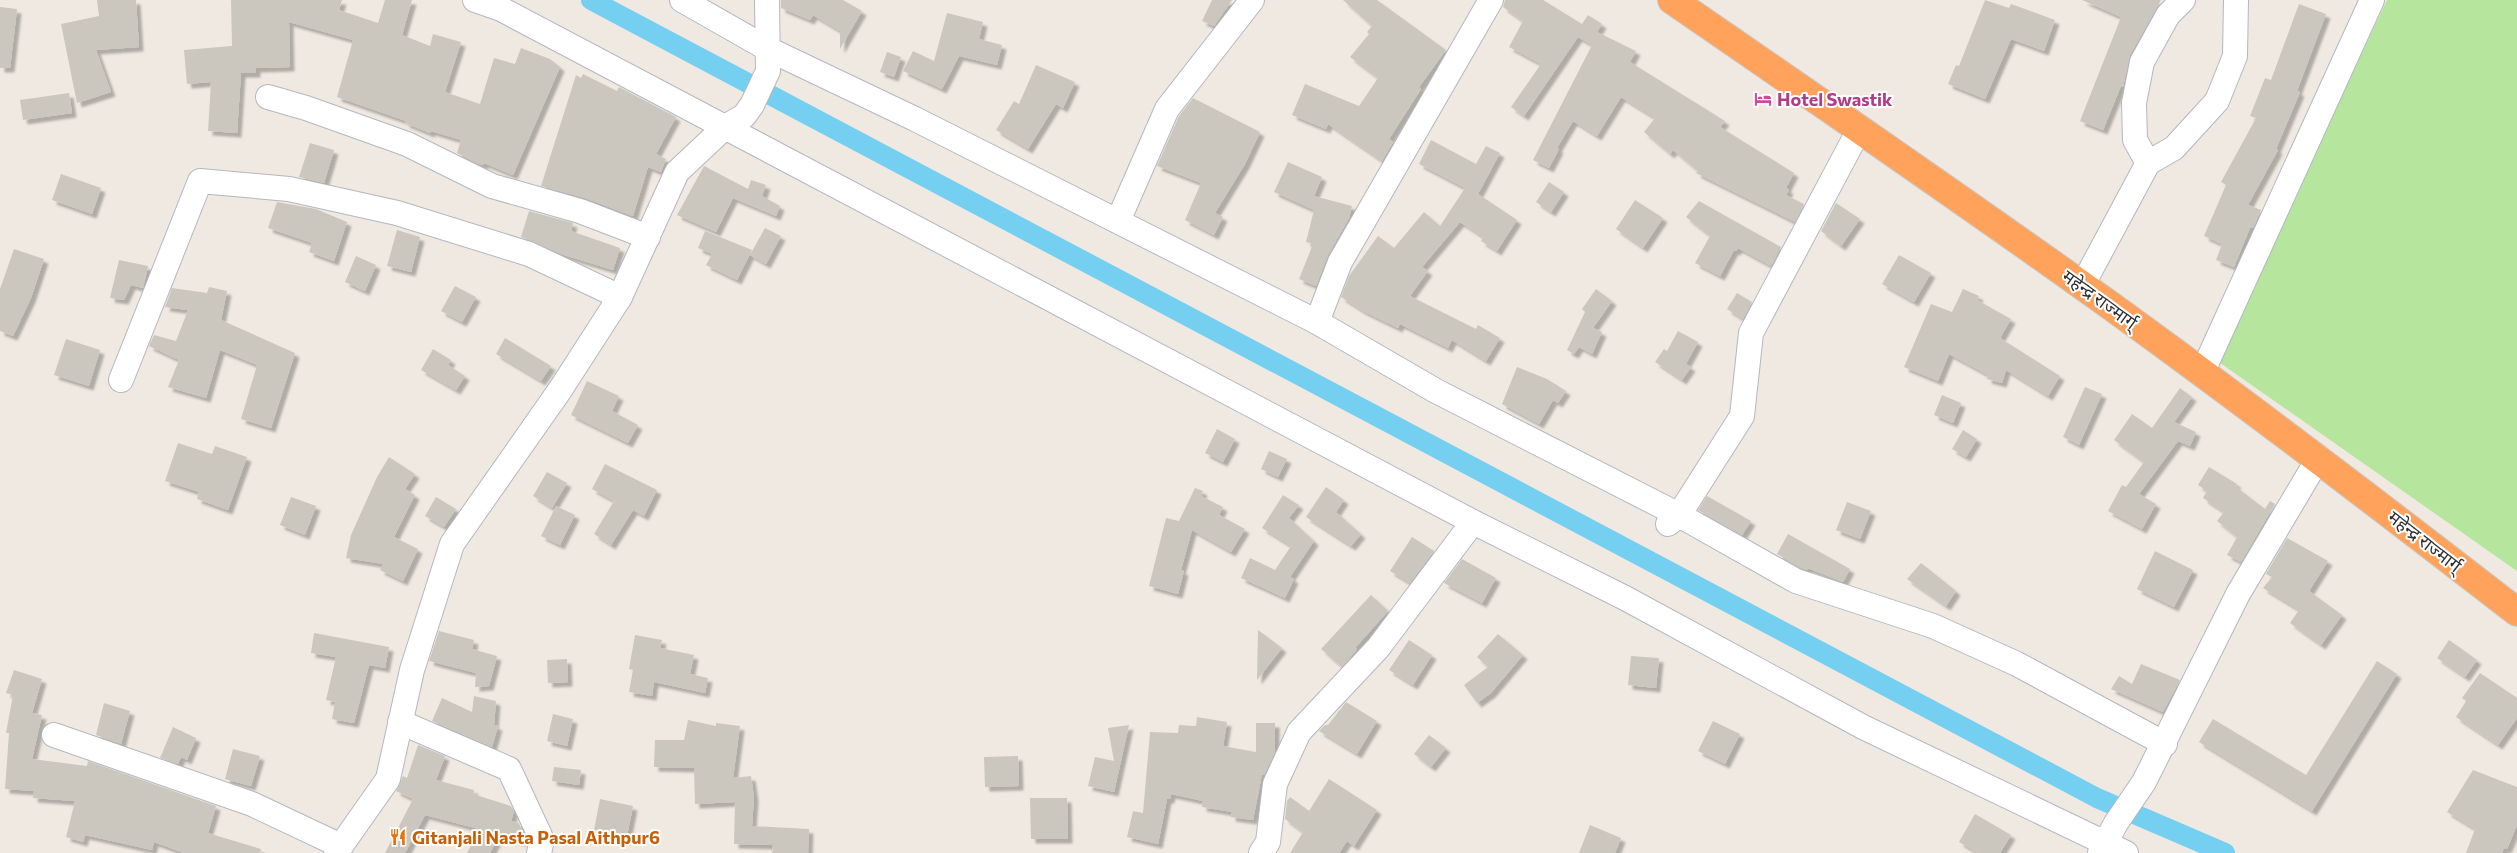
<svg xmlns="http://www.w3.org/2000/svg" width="2517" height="853" font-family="Commissioner,'Noto Sans Devanagari',sans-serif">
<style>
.green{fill:#b6e59e}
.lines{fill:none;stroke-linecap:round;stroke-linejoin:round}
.canal{stroke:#75cff0;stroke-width:20}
.building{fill:#cbc7bf;filter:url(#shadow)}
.minor-casing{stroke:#b4b7c1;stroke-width:26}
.highway-casing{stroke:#c9c9c9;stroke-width:30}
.minor{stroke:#fff;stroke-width:24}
.highway{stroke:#ffa35c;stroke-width:28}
.labels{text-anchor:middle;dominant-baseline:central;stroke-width:4;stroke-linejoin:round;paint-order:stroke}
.hotel-label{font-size:18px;font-weight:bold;fill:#b23c85;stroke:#fff;text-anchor:start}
.street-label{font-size:18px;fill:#2e2e2e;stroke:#fff}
.food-label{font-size:18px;font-weight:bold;fill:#c56008;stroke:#fff;text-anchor:start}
</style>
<defs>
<filter id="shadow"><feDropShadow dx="4.5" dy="4.5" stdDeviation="1" flood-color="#0004"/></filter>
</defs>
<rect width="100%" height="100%" fill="#efe9e1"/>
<path class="green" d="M 2387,0 L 2517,0 L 2517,571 L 2216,360 Z"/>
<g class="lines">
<path class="canal" d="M 591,0 L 2097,798 L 2225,853"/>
</g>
<g class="building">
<path d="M 97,0 L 136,0 L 139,47 L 96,50 L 111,92 L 77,103 L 61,24 L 99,16 Z"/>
<path d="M 231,0 L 342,0 L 339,10 L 378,23 L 385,0 L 412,0 L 402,35 L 430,46 L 433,34 L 461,42 L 445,92 L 480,104 L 494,58 L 515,64 L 521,48 L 550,59 L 560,67 L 513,175 L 484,163 L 483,165 L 479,164 L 457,153 L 461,140 L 431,131 L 430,133 L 405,123 L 406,121 L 337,97 L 353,40 L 289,22 L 290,67 L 256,68 L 256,73 L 241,73 L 237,133 L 208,131 L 211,82 L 187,84 L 184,50 L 232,46 Z"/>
<path d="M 781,0 L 843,0 L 862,11 L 840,49 L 840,31 L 813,15 L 810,20 L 781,8 Z"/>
<path d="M 1212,0 L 1232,0 L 1214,26 L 1202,21 Z"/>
<path d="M 1343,0 L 1377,0 L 1446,50 L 1419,87 L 1421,89 L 1389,139 L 1393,142 L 1382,161 L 1328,124 L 1326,129 L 1292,115 L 1305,84 L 1359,106 L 1378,78 L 1350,57 L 1369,34 L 1367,32 L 1372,26 Z"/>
<path d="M 1505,0 L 1543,0 L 1582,24 L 1588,15 L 1602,24 L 1597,32 L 1636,51 L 1630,62 L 1725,121 L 1720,127 L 1794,173 L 1786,188 L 1789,190 L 1786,195 L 1804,204 L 1795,222 L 1696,173 L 1698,171 L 1673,150 L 1670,154 L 1644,132 L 1655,118 L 1621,97 L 1597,136 L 1573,121 L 1557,148 L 1559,149 L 1549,168 L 1533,160 L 1592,45 L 1578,37 L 1524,116 L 1511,107 L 1541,64 L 1509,47 L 1523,21 L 1503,7 Z"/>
<path d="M 1985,0 L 2009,8 L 2011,4 L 2055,20 L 2044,51 L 2011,39 L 1985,99 L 1948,84 L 1956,65 L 1959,66 Z"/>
<path d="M 2082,0 L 2161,0 L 2130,55 L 2123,87 L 2121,86 L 2103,130 L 2080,121 L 2121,17 Z"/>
<path d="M 2299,4 L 2326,14 L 2297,91 L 2300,92 L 2276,149 L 2278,150 L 2248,205 L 2261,210 L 2253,228 L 2250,228 L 2234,267 L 2216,260 L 2222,244 L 2204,236 L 2226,185 L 2221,182 L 2256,118 L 2250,116 L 2265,78 L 2271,80 Z"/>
<path d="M 0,7 L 17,9 L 10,68 L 0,68 Z"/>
<path d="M 947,13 L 983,22 L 979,39 L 1002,45 L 997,65 L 959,56 L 942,89 L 903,71 L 913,51 L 934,61 Z"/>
<path d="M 887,52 L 901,57 L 894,77 L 880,72 Z"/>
<path d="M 1036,65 L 1075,82 L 1063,108 L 1056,104 L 1028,149 L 996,130 L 1014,101 L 1019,104 Z"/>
<path d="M 583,74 L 617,91 L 619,87 L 676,117 L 656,154 L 666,159 L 661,172 L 648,167 L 633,216 L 585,198 L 541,186 L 576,75 L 581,78 Z"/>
<path d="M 69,93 L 72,113 L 23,120 L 20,100 Z"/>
<path d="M 1193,98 L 1260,132 L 1245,164 L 1215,213 L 1223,217 L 1214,235 L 1185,220 L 1201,183 L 1157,166 L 1179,116 Z"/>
<path d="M 1431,140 L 1476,164 L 1486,146 L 1500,153 L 1478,194 L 1517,220 L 1497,251 L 1481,241 L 1483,237 L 1460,222 L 1422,267 L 1428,271 L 1410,296 L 1476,329 L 1478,325 L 1500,338 L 1486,361 L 1452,340 L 1448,348 L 1400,324 L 1398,328 L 1363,311 L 1341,297 L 1349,276 L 1378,236 L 1394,248 L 1424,212 L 1440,226 L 1465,188 L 1419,164 Z"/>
<path d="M 310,143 L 334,150 L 324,183 L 299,177 Z"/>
<path d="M 1288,162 L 1322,177 L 1314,196 L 1352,206 L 1349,218 L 1328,255 L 1316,286 L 1299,279 L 1313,244 L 1306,242 L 1314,210 L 1274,192 Z"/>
<path d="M 704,166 L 748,189 L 751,180 L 766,185 L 762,196 L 780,206 L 776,216 L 733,198 L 716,232 L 677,215 Z"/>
<path d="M 61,174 L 101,188 L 92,214 L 52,200 Z"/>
<path d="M 1549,182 L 1564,192 L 1551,212 L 1536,202 Z"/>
<path d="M 1635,200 L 1663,218 L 1643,248 L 1616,229 Z"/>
<path d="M 1699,201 L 1781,247 L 1771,266 L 1738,248 L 1736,251 L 1734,250 L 1720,276 L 1695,263 L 1710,236 L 1686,217 Z"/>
<path d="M 277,202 L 316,209 L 347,222 L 334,261 L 309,252 L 312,243 L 268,228 Z"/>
<path d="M 1836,203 L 1860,219 L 1841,246 L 1821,231 Z"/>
<path d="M 529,211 L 573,223 L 571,231 L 620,248 L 613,270 L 564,255 L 521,237 Z"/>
<path d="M 765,228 L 781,236 L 766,264 L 750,255 Z"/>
<path d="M 397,230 L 420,237 L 411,272 L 387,266 Z"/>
<path d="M 705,231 L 752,250 L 737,280 L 706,265 L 712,254 L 698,248 Z"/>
<path d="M 14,249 L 44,259 L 31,298 L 13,336 L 0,331 L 0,289 Z"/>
<path d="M 1899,255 L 1931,273 L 1914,302 L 1882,284 Z"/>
<path d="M 356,256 L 376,265 L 365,291 L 345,282 Z"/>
<path d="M 119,260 L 148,266 L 143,288 L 131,285 L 124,300 L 110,298 Z"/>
<path d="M 455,286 L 476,297 L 462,322 L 441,311 Z"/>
<path d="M 209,287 L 227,291 L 221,320 L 295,353 L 271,428 L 241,419 L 257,365 L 220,350 L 206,398 L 168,387 L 179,360 L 149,346 L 154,335 L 176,341 L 188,310 L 165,307 L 172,288 L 207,293 Z"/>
<path d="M 1596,289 L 1612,301 L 1593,328 L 1602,332 L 1592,354 L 1579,347 L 1574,354 L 1567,350 L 1585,312 L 1582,309 Z"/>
<path d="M 1963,289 L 1979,296 L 1977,300 L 2011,319 L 2000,338 L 2060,376 L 2048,396 L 2006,370 L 2002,383 L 1987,379 L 1988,375 L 1949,354 L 1938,381 L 1904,367 L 1931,304 L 1952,312 Z"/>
<path d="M 1737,293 L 1752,302 L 1743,319 L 1727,309 Z"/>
<path d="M 1678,331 L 1698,342 L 1686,364 L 1691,367 L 1682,380 L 1655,362 L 1664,349 L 1667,351 Z"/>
<path d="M 505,338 L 551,366 L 541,381 L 496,354 Z"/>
<path d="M 66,339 L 100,350 L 89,386 L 54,375 Z"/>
<path d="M 433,349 L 451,360 L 448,365 L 465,376 L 456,390 L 421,370 Z"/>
<path d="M 1517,367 L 1547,379 L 1566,391 L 1558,403 L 1553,400 L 1539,424 L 1502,404 Z"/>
<path d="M 587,381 L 619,396 L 612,411 L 638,425 L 628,443 L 571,415 Z"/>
<path d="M 2085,387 L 2102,394 L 2079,445 L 2063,437 Z"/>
<path d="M 2180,388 L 2192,397 L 2174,422 L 2196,432 L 2190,446 L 2178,441 L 2139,494 L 2156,504 L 2142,529 L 2108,511 L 2122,485 L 2126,487 L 2144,462 L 2114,440 L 2132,414 L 2152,428 Z"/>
<path d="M 1942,395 L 1961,403 L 1953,423 L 1934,415 Z"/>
<path d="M 1217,429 L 1235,439 L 1223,462 L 1205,453 Z"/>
<path d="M 1963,430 L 1977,439 L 1966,457 L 1952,449 Z"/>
<path d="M 178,443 L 212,454 L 215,446 L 247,457 L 228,510 L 197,499 L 199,492 L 165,481 Z"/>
<path d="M 1269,451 L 1287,459 L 1278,477 L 1261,469 Z"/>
<path d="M 389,457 L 415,474 L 405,489 L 415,495 L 394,537 L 418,549 L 403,581 L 380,570 L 383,564 L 346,558 L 351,535 L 377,477 Z"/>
<path d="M 605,464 L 657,490 L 644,516 L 633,510 L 611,545 L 594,534 L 614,501 L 592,489 Z"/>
<path d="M 2209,467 L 2237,484 L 2235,486 L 2265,509 L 2270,501 L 2275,504 L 2241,562 L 2227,555 L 2237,537 L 2217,521 L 2224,512 L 2203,498 L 2207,491 L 2198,485 Z"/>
<path d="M 547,472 L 567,483 L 552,508 L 533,496 Z"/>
<path d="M 1326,487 L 1344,500 L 1336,512 L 1361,534 L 1351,546 L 1306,517 Z"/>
<path d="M 1195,488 L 1203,491 L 1201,496 L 1223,507 L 1219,515 L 1245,529 L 1231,552 L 1192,530 L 1181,570 L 1184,571 L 1178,594 L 1149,586 L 1166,518 L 1179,521 Z"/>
<path d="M 1283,495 L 1299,505 L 1289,518 L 1314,541 L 1290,577 L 1294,579 L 1285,598 L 1241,578 L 1250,558 L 1275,570 L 1291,546 L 1262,528 Z"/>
<path d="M 1707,496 L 1751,521 L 1742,535 L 1698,510 Z"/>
<path d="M 291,497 L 316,506 L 305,535 L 280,525 Z"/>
<path d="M 436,497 L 456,509 L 444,527 L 425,516 Z"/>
<path d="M 1847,502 L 1871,511 L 1860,539 L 1836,530 Z"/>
<path d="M 556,506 L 575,515 L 560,545 L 541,536 Z"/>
<path d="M 1788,534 L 1850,569 L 1843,582 L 1808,568 L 1807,570 L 1802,568 L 1777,554 Z"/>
<path d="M 1412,537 L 1434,551 L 1410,583 L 1390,571 Z"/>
<path d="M 2287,538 L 2328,561 L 2309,591 L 2342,615 L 2321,645 L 2290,623 L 2299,610 L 2263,588 L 2272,577 L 2266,574 Z"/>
<path d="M 2155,551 L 2193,570 L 2174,607 L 2137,589 Z"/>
<path d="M 1462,559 L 1496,578 L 1482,603 L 1444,583 Z"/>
<path d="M 1921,563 L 1956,591 L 1946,606 L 1907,579 Z"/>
<path d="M 1371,595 L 1388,611 L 1355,648 L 1357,649 L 1342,667 L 1321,649 Z"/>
<path d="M 1258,630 L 1282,648 L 1257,680 Z"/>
<path d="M 439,631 L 474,640 L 472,649 L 497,656 L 489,686 L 475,687 L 476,673 L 429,661 Z"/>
<path d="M 314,633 L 389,647 L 385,668 L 369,665 L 354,723 L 332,719 L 335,702 L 326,700 L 336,657 L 311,653 Z"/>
<path d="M 1498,634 L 1523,655 L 1491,693 L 1477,703 L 1464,685 L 1488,667 L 1477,657 Z"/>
<path d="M 635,635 L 662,640 L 660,648 L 694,655 L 690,674 L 708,678 L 705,693 L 654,682 L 652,696 L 629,692 L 633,670 L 629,669 Z"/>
<path d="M 1409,640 L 1432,655 L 1413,685 L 1389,670 Z"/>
<path d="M 2449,640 L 2477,660 L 2465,677 L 2437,658 Z"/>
<path d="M 1631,656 L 1659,658 L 1656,688 L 1628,685 Z"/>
<path d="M 567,659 L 568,682 L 548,683 L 547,660 Z"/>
<path d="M 2377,661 L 2397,674 L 2312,811 L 2199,742 L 2213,719 L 2306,775 Z"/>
<path d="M 2141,664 L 2180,680 L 2163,712 L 2111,689 L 2119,676 L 2132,684 Z"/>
<path d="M 14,670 L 42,679 L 32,713 L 42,715 L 32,759 L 87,766 L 88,761 L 216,806 L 208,833 L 261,849 L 260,853 L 184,853 L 154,842 L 152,850 L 85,835 L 83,842 L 66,837 L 75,801 L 33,798 L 34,791 L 5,789 L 9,733 L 6,733 L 13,695 L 6,693 Z"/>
<path d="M 2480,673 L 2517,698 L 2517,718 L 2498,745 L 2456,717 L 2466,701 L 2462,698 Z"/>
<path d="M 474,696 L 496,701 L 494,725 L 498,726 L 492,747 L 432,721 L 442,698 L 472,712 Z"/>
<path d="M 1346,702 L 1377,721 L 1357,754 L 1319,731 L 1325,725 L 1328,725 Z"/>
<path d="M 104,703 L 130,711 L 121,744 L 96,735 Z"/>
<path d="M 553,714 L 573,719 L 567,746 L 547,741 Z"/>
<path d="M 1197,717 L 1227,722 L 1223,746 L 1256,752 L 1256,723 L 1275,723 L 1275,752 L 1264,775 L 1262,774 L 1253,820 L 1231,817 L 1232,812 L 1202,807 L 1203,801 L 1171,794 L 1170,799 L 1167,799 L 1158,844 L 1127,837 L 1133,811 L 1143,813 L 1150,732 L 1178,733 L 1179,725 L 1196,726 Z"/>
<path d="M 688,720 L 716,726 L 716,723 L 740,726 L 733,778 L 751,776 L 754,797 L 752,826 L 809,829 L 808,853 L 772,853 L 773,845 L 734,844 L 735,802 L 695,804 L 694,768 L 654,767 L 655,740 L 684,740 Z"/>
<path d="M 1713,721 L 1740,734 L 1725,764 L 1698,751 Z"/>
<path d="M 1129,725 L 1114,792 L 1088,786 L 1095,757 L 1114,761 L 1108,728 Z"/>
<path d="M 173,727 L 196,738 L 187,760 L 181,757 L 178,764 L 160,758 Z"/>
<path d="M 1429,735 L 1446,748 L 1431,767 L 1414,754 Z"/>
<path d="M 418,745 L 445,756 L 436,780 L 474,790 L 473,794 L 511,806 L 514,811 L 511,821 L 519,823 L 527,843 L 499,836 L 490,853 L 467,853 L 479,829 L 425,815 L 405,853 L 385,853 L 413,799 L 396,791 L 403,776 L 407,778 Z"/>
<path d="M 233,749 L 260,756 L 251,786 L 225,779 Z"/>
<path d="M 1018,756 L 1019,786 L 985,787 L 984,757 Z"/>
<path d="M 554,767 L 581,770 L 579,785 L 552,781 Z"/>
<path d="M 2473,770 L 2517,787 L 2517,825 L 2507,849 L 2504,848 L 2502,853 L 2466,853 L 2475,829 L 2447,812 Z"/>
<path d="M 1329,779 L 1377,810 L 1354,846 L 1347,841 L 1339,853 L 1290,853 L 1303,832 L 1285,819 L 1287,801 L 1290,797 L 1309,811 Z"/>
<path d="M 1030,798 L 1067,798 L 1068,839 L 1031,839 Z"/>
<path d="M 600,799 L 633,806 L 627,836 L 594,830 Z"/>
<path d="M 1975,814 L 2011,835 L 2000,853 L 1978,853 L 1959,842 Z"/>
<path d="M 1590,825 L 1621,838 L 1615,853 L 1579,853 Z"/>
</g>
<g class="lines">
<g class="minor-casing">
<g id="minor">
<path d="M 475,0 L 501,9 L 1473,522 L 1625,598 L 1863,727 L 2126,853"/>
<path d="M 682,0 L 768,49 L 915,119 L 1317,322 L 1436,391 L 1679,515 L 1796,581 L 1933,626 L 2017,664 L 2165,744"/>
<path d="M 268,97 L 306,108 L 407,144 L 492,186 L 580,211 L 648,237"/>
<path d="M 2148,163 L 2135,140 L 2134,103 L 2142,62 L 2168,15 L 2183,0"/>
<path d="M 1118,221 L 1167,109 L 1252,0"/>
<path d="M 2082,286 L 2148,163 L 2174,148 L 2217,101 L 2235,56 L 2236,0"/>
<path d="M 1317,322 L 1340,262 L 1491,0"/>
<path d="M 2202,373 L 2372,0"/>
<path d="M 121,380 L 200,181 L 289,189 L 397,213 L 529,254 L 620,297"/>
<path d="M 1668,524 L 1679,515 L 1742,416 L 1751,333 L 1860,128"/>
<path d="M 400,722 L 509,769 L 542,840 L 539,853"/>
<path d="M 54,735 L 252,804 L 341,846"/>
<path d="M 336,853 L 388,779 L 412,670 L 452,544 L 560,390 L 620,297 L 677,172 L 725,127 L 744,116 L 752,105 L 768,71 L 767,0"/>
<path d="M 1261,853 L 1268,842 L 1275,784 L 1299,732 L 1378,648 L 1473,522"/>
<path d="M 2100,853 L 2116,823 L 2144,782 L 2238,594 L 2318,459"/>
</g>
</g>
<g class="highway-casing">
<path id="highway" d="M 1672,0 C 1819,101 1966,202 2111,306 C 2248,405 2383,508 2517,612"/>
</g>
<use href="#minor" class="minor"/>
<use href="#highway" class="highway"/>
</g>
<defs>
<g id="hotel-bare" transform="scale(1.35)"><path d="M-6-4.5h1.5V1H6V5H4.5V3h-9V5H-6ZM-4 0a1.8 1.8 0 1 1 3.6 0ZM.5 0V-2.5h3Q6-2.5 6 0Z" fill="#d1479c" stroke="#fff" stroke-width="2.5" paint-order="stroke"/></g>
<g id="restaurant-bare" transform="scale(1.35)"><path d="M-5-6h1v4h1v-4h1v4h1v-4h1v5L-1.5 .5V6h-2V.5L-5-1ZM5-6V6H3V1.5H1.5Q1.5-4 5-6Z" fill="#e8710a" stroke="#fff" stroke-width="2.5" paint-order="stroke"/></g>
</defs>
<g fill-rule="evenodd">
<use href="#hotel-bare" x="1763" y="99"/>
<use href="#restaurant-bare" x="398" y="837"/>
</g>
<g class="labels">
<g class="hotel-label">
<text x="1777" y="99">Hotel Swastik</text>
</g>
<g class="street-label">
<text transform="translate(2100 299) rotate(36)">महेन्द्र राज्मार्ग्</text>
<text transform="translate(2425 541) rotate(38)">महेन्द्र राज्मार्ग्</text>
</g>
<g class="food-label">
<text x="412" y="837">Gitanjali Nasta Pasal Aithpur6</text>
</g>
</g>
</svg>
